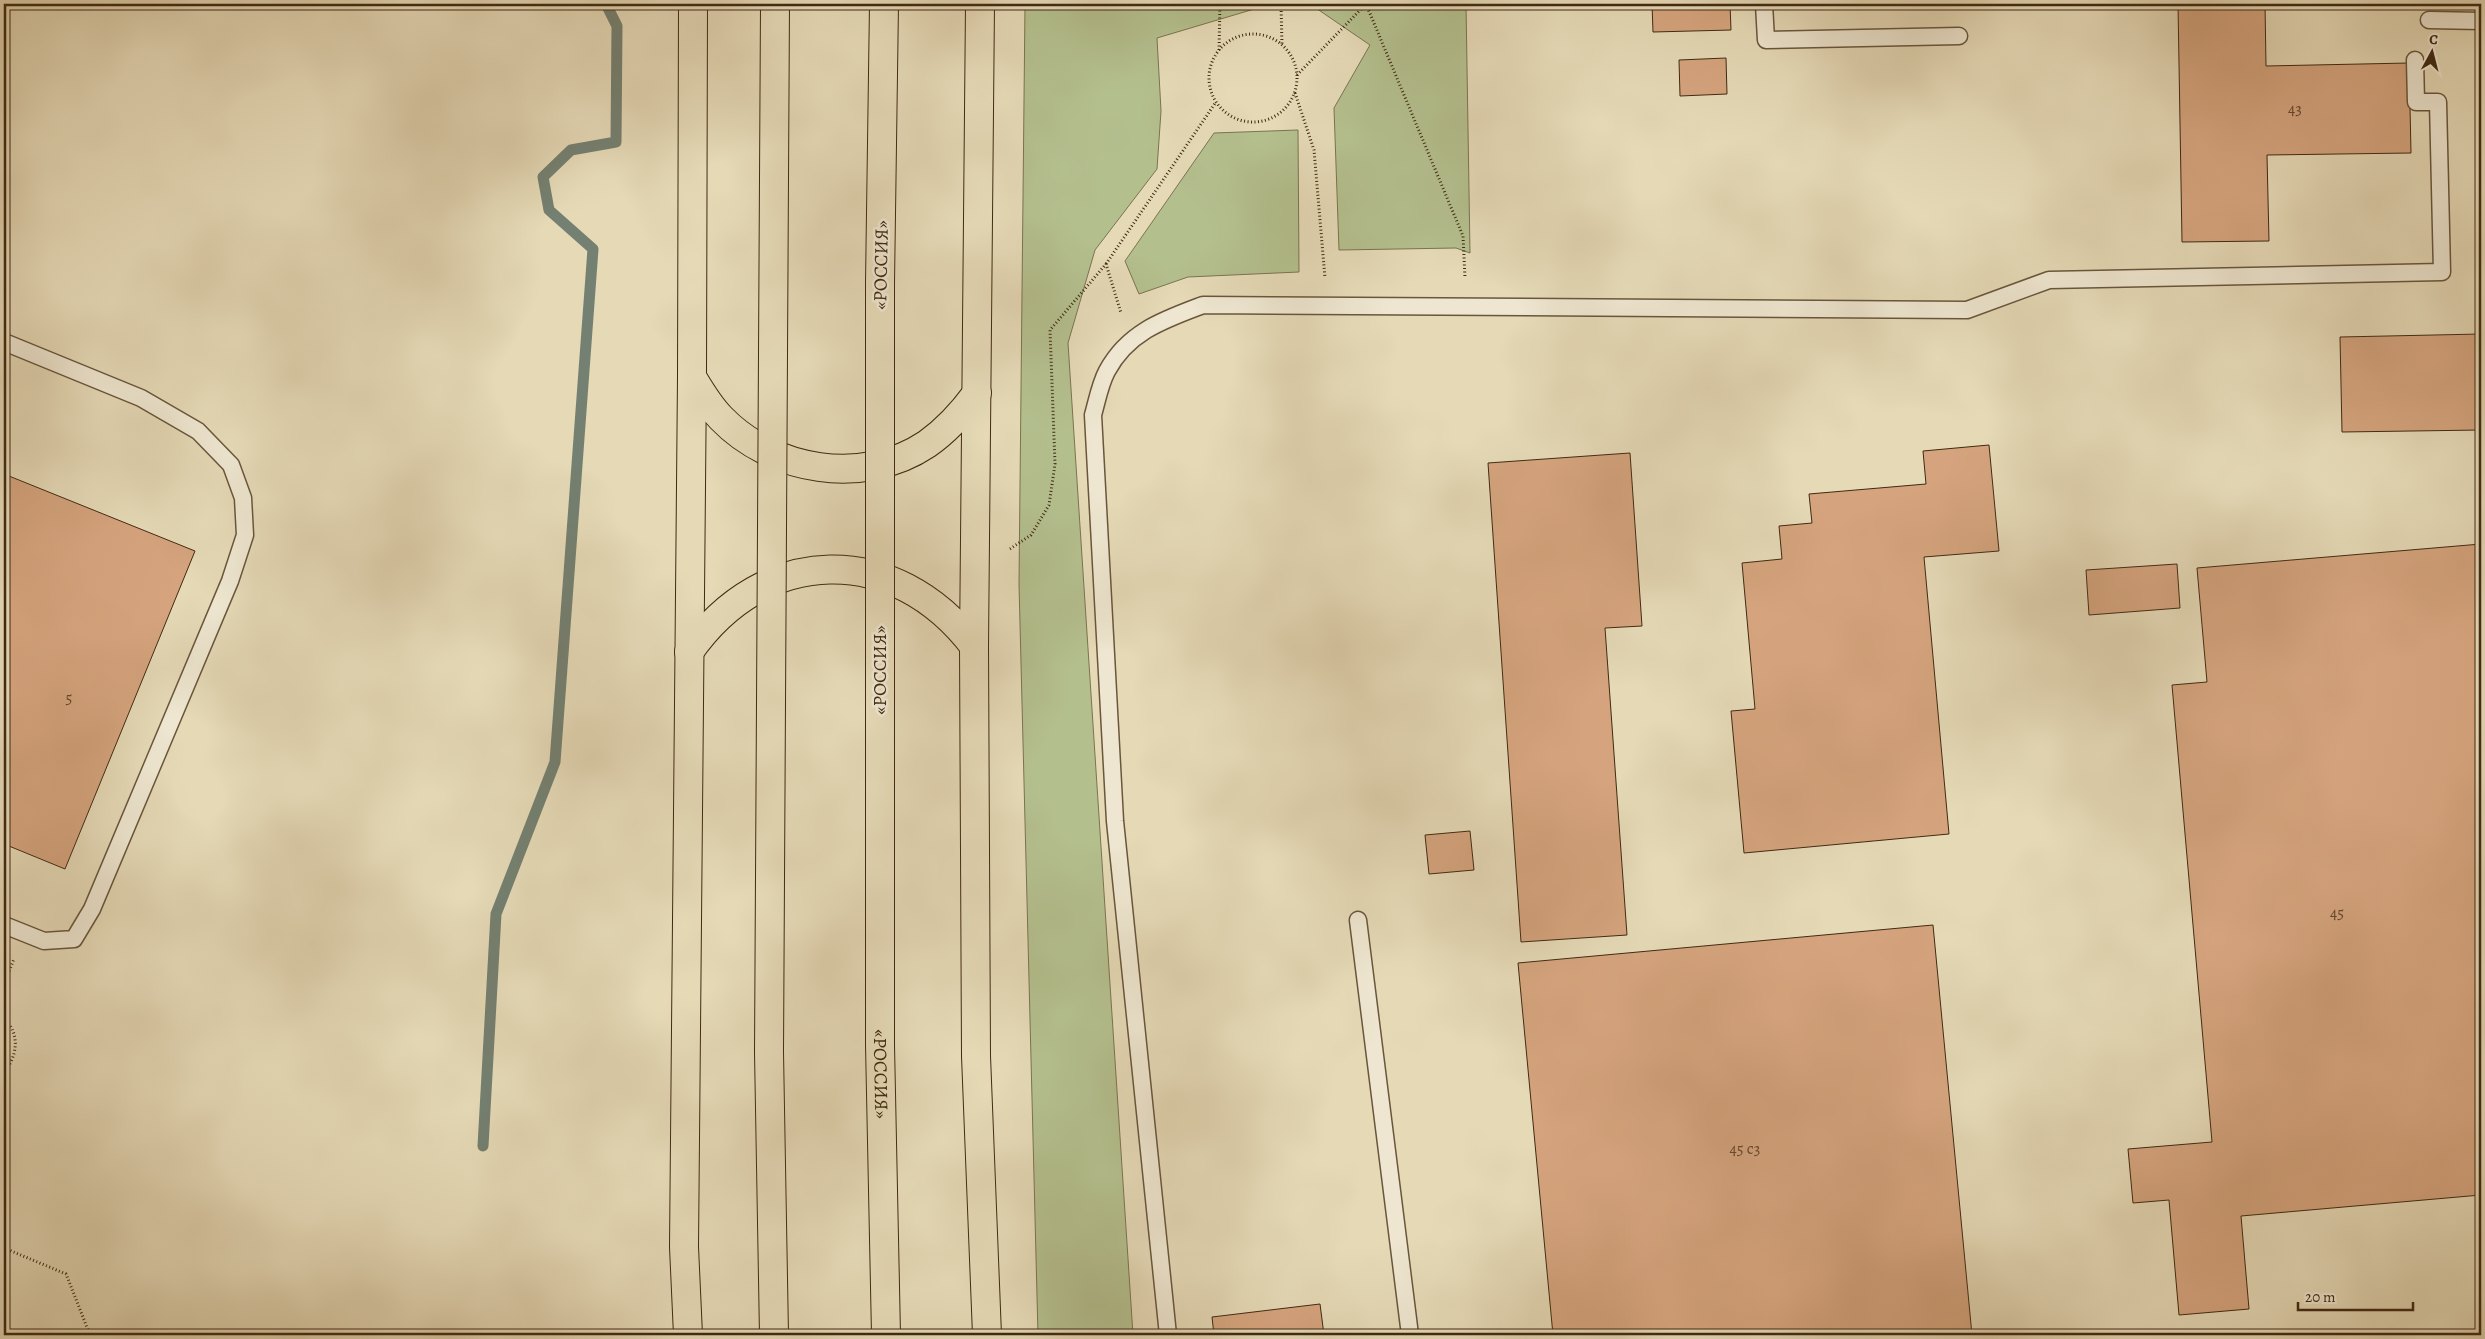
<svg xmlns="http://www.w3.org/2000/svg" width="2485" height="1339" font-family="Alegreya,serif">
<style>
.green{fill:#b4bf8e;stroke:#7a7450}
.lines{fill:none;stroke-linecap:round;stroke-linejoin:round}
.stream{stroke:#748071;stroke-width:11}
.building{fill:#d5a47e;stroke:#402a13}
.service-casing{stroke:#69563c;stroke-width:19}
.primary-casing{stroke:#402a13;stroke-width:30}
.path{stroke:#402a13;stroke-width:3;stroke-dasharray:1 2.5;stroke-linecap:butt}
.service{stroke:#eee6d0;stroke-width:16}
.primary{stroke:#e5d9b6;stroke-width:28}
.trunk-bridge-casing{stroke:#402a13;stroke-width:30;stroke-linecap:butt}
.trunk-bridge{stroke:#e5d9b6;stroke-width:28}
.labels{text-anchor:middle;dominant-baseline:central;stroke-width:5;stroke-linejoin:round;paint-order:stroke}
.number-label{font-size:16px;fill:#65482e}
.street-label{font-size:19px;fill:#402a13;stroke:#eee6d0}
</style>
<rect width="100%" height="100%" fill="#e5d9b6"/>
<filter id="stains"><feTurbulence type="fractalNoise" baseFrequency=".004" numOctaves="4"/><feColorMatrix values="0 0 0 0 .2 0 0 0 0 .09 0 0 0 0 .02 0 0 0 .5 -.17"/></filter>
<radialGradient id="worn" r=".72"><stop offset=".6" stop-color="#630" stop-opacity="0"/><stop offset="1" stop-color="#630" stop-opacity=".3"/></radialGradient>
<g class="green">
<path d="M 1025,4 L 1271,4 L 1157,38 L 1161,111 L 1157,169 L 1095,250 L 1068,343 L 1133,1335 L 1038,1335 L 1019,584 Z"/>
<path d="M 1310,4 L 1466,4 L 1470,253 L 1456,248 L 1339,250 L 1334,108 L 1370,45 Z"/>
<path d="M 1298,130 L 1299,272 L 1188,277 L 1139,294 L 1125,261 L 1214,133 Z"/>
</g>
<g class="lines">
<path class="stream" d="M 483,1146 L 496,914 L 555,762 L 593,249 L 549,210 L 543,177 L 571,150 L 616,142 L 617,26 L 606,4"/>
</g>
<g class="building">
<path d="M 1652,4 L 1730,4 L 1731,30 L 1653,32 Z"/>
<path d="M 2178,4 L 2265,4 L 2266,66 L 2409,63 L 2411,153 L 2267,155 L 2269,241 L 2182,242 Z"/>
<path d="M 1726,58 L 1727,94 L 1680,96 L 1679,60 Z"/>
<path d="M 2481,334 L 2481,430 L 2342,432 L 2340,337 Z"/>
<path d="M 1989,445 L 1999,551 L 1924,557 L 1949,834 L 1744,853 L 1731,711 L 1755,709 L 1742,563 L 1782,559 L 1779,526 L 1812,523 L 1809,494 L 1926,484 L 1923,451 Z"/>
<path d="M 1630,453 L 1642,626 L 1605,628 L 1627,935 L 1521,942 L 1488,463 Z"/>
<path d="M 4,474 L 195,551 L 65,869 L 4,844 Z"/>
<path d="M 2481,544 L 2481,1195 L 2241,1216 L 2249,1309 L 2179,1315 L 2169,1200 L 2133,1203 L 2128,1149 L 2212,1142 L 2172,685 L 2207,682 L 2197,568 Z"/>
<path d="M 2177,564 L 2180,608 L 2089,615 L 2086,570 Z"/>
<path d="M 1470,831 L 1474,870 L 1429,874 L 1425,835 Z"/>
<path d="M 1933,925 L 1972,1335 L 1553,1335 L 1518,963 Z"/>
<path d="M 1320,1304 L 1324,1335 L 1214,1335 L 1212,1317 Z"/>
</g>
<g class="lines">
<g class="service-casing">
<g id="service">
<path d="M 1764,4 L 1766,40 L 1959,36"/>
<path d="M 2429,20 L 2481,21"/>
<path d="M 4,342 L 141,398 L 198,431 L 231,465 L 243,498 L 245,535 L 230,581 L 92,909 L 74,939 L 44,941 L 4,925"/>
<path d="M 1358,920 L 1410,1335"/>
<path d="M 1168,1335 L 1115,821 L 1093,415 C 1097,401 1100,384 1107,371 C 1128,332 1163,320 1203,305 L 1967,310 L 2049,280 L 2442,272 L 2438,102 L 2416,102 L 2415,60"/>
</g>
</g>
<g class="primary-casing">
<g id="primary">
<path d="M 980,4 L 974,646 L 976,1056 L 987,1335"/>
<path d="M 692,377 C 701,392 709,406 721,418 C 772,471 863,487 927,444 C 947,430 963,412 977,393"/>
<path d="M 689,652 C 764,544 895,542 974,646"/>
<path d="M 688,1335 L 684,1247 L 692,377 L 693,4"/>
</g>
</g>
<g class="path">
<path d="M 1281,4 L 1282,45"/>
<path d="M 1366,4 L 1463,236 L 1465,278"/>
<circle cx="1253" cy="78" r="44"/>
<path d="M 1219,50 L 1220,4"/>
<path d="M 1297,75 L 1366,4"/>
<path d="M 1295,93 L 1314,150 L 1325,278"/>
<path d="M 1106,264 L 1216,102"/>
<path d="M 1010,549 L 1031,535 L 1049,505 L 1055,464 L 1050,330 L 1106,264 L 1121,313"/>
<path d="M 4,984 L 14,959"/>
<path d="M 4,1018 C 20,1033 18,1056 4,1072"/>
<path d="M 4,1248 L 66,1274 L 90,1335"/>
</g>
<use href="#service" class="service"/>
<use href="#primary" class="primary"/>
<g class="trunk-bridge-casing">
<g id="trunk-bridge">
<path id="s1" d="M 884,4 L 880,283 L 880,1045 L 886,1335"/>
<path d="M 774,1335 L 769,1052 L 775,4"/>
</g>
</g>
<use href="#trunk-bridge" class="trunk-bridge"/>
</g>
<g class="labels">
<g class="number-label">
<text x="2295" y="109">43</text>
<text x="69" y="698">5</text>
<text x="2337" y="913">45</text>
<text x="1745" y="1149">45 с3</text>
</g>
<g class="street-label">
<text transform="translate(881 265) rotate(-89)">«РОССИЯ»</text>
<text transform="translate(880 670) rotate(-90)">«РОССИЯ»</text>
<text stroke="none"><textPath href="#s1" startOffset="1070">«РОССИЯ»</textPath></text>
</g>
</g>
<rect width="2485" height="1339" fill="none" stroke="#e5d9b6" stroke-width="20"/>
<rect x="5" y="5" width="2475" height="1329" fill="none" stroke="#402a13" stroke-width="2.5"/>
<rect x="10" y="10" width="2465" height="1319" fill="none" stroke="#402a13"/>
<g transform="translate(2432 52) rotate(7)" stroke="#eee6d0" stroke-width="4" paint-order="stroke">
<path d="M0-4L9 19L0 12L-9 19Z" fill="#402a13"/>
<text y="-8" font-size="14" font-weight="bold" text-anchor="middle" fill="#402a13">С</text>
</g>
<path d="M2298 1302v8h115v-8" fill="none" stroke="#402a13" stroke-width="2.5"/>
<text x="2305" y="1302" font-size="15" fill="#402a13" stroke="#eee6d0" stroke-width="4" paint-order="stroke">20 m</text>
<rect width="100%" height="100%" filter="url(#stains)"/>
<rect width="100%" height="100%" fill="url(#worn)"/>
</svg>
